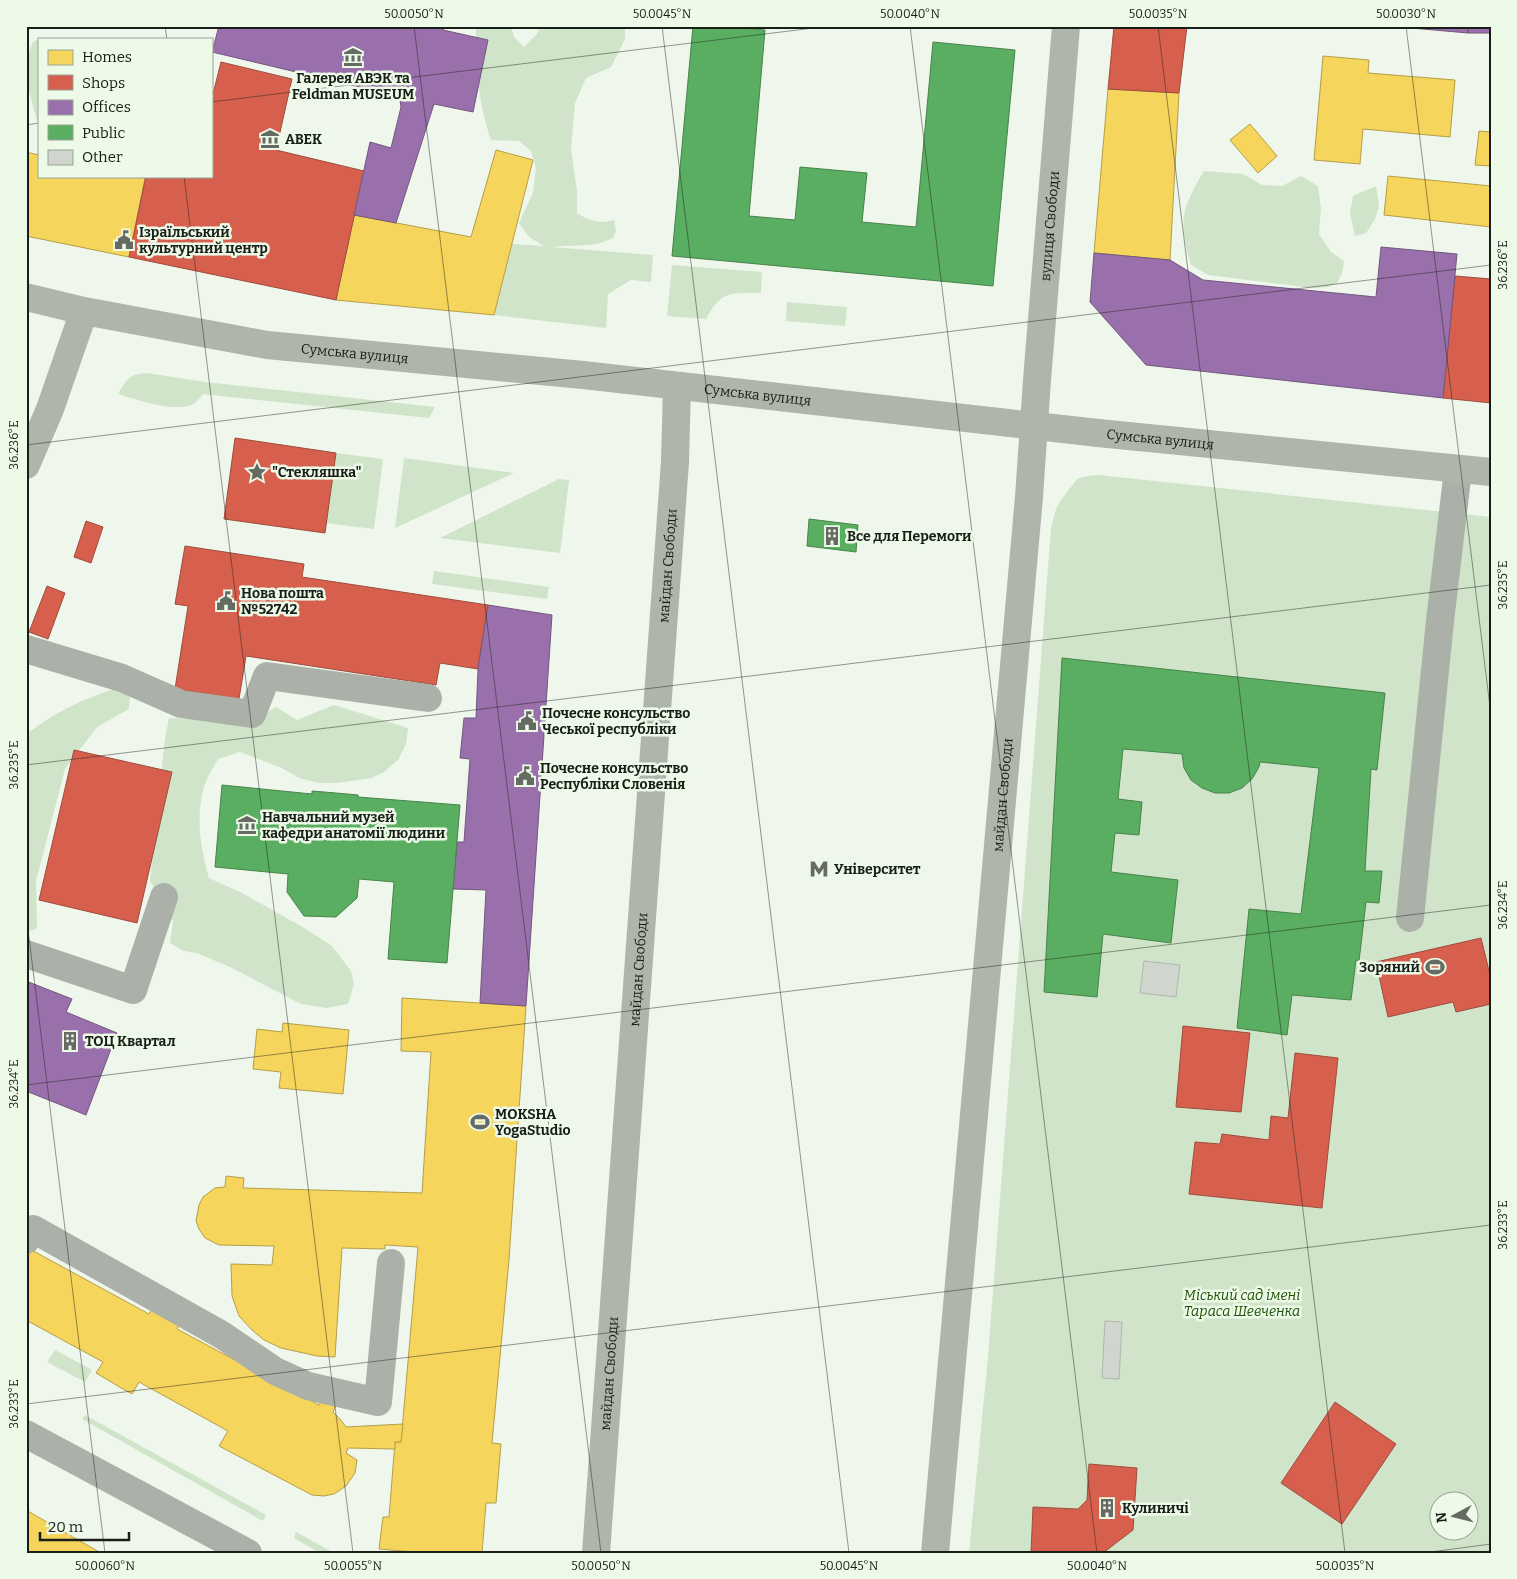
<svg xmlns="http://www.w3.org/2000/svg" width="1517" height="1579" font-family="Bitter,serif">
<style>
.green{fill:#d0e4c9;fill-rule:evenodd}
.homes{fill:#f6d55c;stroke:#b49e48}
.shops{fill:#d6604d;stroke:#9e4c3d}
.offices{fill:#9970ab;stroke:#73577f}
.public{fill:#5aae61;stroke:#47834b}
.building{fill:#d0d5cd;stroke:#b1b6ae}
.lines{fill:none;stroke-linecap:round;stroke-linejoin:round}
.minor{stroke:#abb1a9;stroke-width:28}
.major{stroke:#aeb5ab;stroke-width:28}
.ticks{fill:none;stroke:#1a1e18;stroke-width:1;stroke-opacity:0.45}
.labels{text-anchor:middle;dominant-baseline:central;stroke-width:5;stroke-linejoin:round;paint-order:stroke}
.poi-label{font-size:14px;font-weight:bold;fill:#1a1e18;stroke:#edfae8;text-anchor:start}
.street-label{font-size:14px;fill:#1a1e18;stroke:#edfae8}
.park-label{font-size:14px;font-style:italic;fill:#1f5106;stroke:#edfae8}
.neatline{fill:none;stroke:#1a1e18;stroke-width:2}
.ticks-label{font-size:12px;text-anchor:middle;fill:#1a1e18}
</style>
<rect width="100%" height="100%" fill="#eff6ec"/>
<g class="green">
<path d="M 476,26 L 511,26 L 514,37 L 524,47 L 537,34 L 540,26 L 625,26 L 625,39 L 611,67 L 586,78 L 575,103 L 571,149 L 577,191 L 577,213 C 589,221 600,224 614,220 L 616,230 L 614,237 C 595,249 572,244 551,247 L 653,255 L 651,282 L 631,280 L 608,294 L 606,328 L 494,315 L 512,244 L 544,246 L 529,237 L 519,223 L 533,193 L 536,168 L 531,151 L 519,141 L 491,140 C 478,102 476,67 476,26 Z"/>
<path d="M 39,39 L 39,127 C 34,110 24,78 26,61 C 27,54 31,48 33,42 Z"/>
<path d="M 1204,171 L 1243,174 L 1262,185 L 1282,186 L 1301,176 L 1318,186 L 1321,208 L 1319,234 L 1331,252 L 1344,261 L 1342,273 L 1337,283 L 1328,287 L 1313,288 L 1208,275 L 1191,265 C 1178,222 1181,209 1204,171 Z"/>
<path d="M 1376,186 L 1379,206 L 1375,219 L 1366,233 L 1355,236 L 1350,213 L 1353,196 Z"/>
<path d="M 672,265 L 762,272 L 761,293 C 731,293 721,290 706,319 L 667,316 Z"/>
<path d="M 787,302 L 847,307 L 845,326 L 786,321 Z"/>
<path d="M 147,373 L 205,382 L 435,407 L 429,418 L 203,394 C 201,397 198,400 195,403 C 177,414 138,400 118,394 C 127,379 129,374 147,373 Z"/>
<path d="M 336,453 L 383,459 L 374,529 L 326,523 Z"/>
<path d="M 404,458 L 514,473 L 395,528 Z"/>
<path d="M 1098,475 L 1491,517 L 1491,1553 L 969,1553 L 988,1357 L 1051,528 L 1056,509 L 1061,500 L 1077,479 L 1087,476 ZM 1440,1502 L 1470,1502 L 1470,1532 L 1440,1532 Z"/>
<path d="M 559,479 L 569,480 L 560,553 L 440,538 Z"/>
<path d="M 434,571 L 549,587 L 547,599 L 432,584 Z"/>
<path d="M 125,685 L 130,694 L 129,709 L 97,727 L 65,769 L 36,881 L 37,928 L 26,933 L 26,735 C 58,709 87,698 125,685 Z"/>
<path d="M 334,705 L 408,728 L 406,744 L 398,760 L 384,772 L 372,778 L 337,783 L 319,783 L 299,778 L 282,768 L 240,752 L 218,759 C 213,768 207,777 204,787 C 195,817 201,849 209,878 L 242,893 L 306,929 L 332,946 L 351,971 L 354,984 L 348,1004 L 327,1008 L 301,1004 L 232,968 L 197,953 L 184,951 L 170,943 L 173,921 L 150,881 L 165,739 L 169,718 L 251,722 L 276,707 L 297,720 Z"/>
<path d="M 55,1350 L 92,1370 L 85,1382 L 47,1362 Z"/>
<path d="M 85,1415 L 266,1515 L 263,1521 L 82,1419 Z"/>
<path d="M 296,1532 L 334,1553 L 320,1553 L 294,1538 Z"/>
</g>
<g class="homes">
<path d="M 1323,56 L 1369,60 L 1368,73 L 1455,80 L 1450,137 L 1363,129 L 1360,164 L 1314,160 Z"/>
<path d="M 1108,89 L 1179,93 L 1170,260 L 1094,253 Z"/>
<path d="M 1250,124 L 1277,156 L 1258,173 L 1230,140 Z"/>
<path d="M 1479,131 L 1491,132 L 1491,166 L 1475,165 Z"/>
<path d="M 496,150 L 533,160 L 494,315 L 336,300 L 354,215 L 471,237 Z"/>
<path d="M 26,152 L 39,155 L 39,176 L 138,176 L 145,178 L 129,257 L 26,236 Z"/>
<path d="M 1388,176 L 1491,186 L 1491,227 L 1384,215 Z"/>
<path d="M 402,998 L 526,1006 L 509,1260 L 492,1443 L 501,1444 L 496,1503 L 486,1503 L 482,1553 L 427,1553 L 379,1549 L 383,1517 L 389,1517 L 395,1442 L 401,1442 L 418,1247 L 385,1245 L 385,1249 L 342,1248 L 335,1357 L 317,1356 L 281,1348 L 264,1340 L 252,1330 L 239,1316 L 232,1296 L 231,1264 L 272,1265 L 274,1246 L 219,1245 L 205,1238 L 199,1229 L 196,1221 L 199,1205 L 203,1197 L 215,1188 L 225,1187 L 226,1176 L 244,1178 L 243,1188 L 422,1193 L 431,1052 L 401,1051 Z"/>
<path d="M 283,1023 L 349,1030 L 343,1094 L 279,1088 L 281,1072 L 253,1069 L 257,1029 L 282,1032 Z"/>
<path d="M 26,1247 L 149,1314 L 153,1308 L 180,1323 L 177,1329 L 319,1405 L 323,1399 L 336,1405 L 333,1412 L 340,1419 L 346,1427 L 403,1424 L 401,1442 L 395,1442 L 395,1449 L 348,1448 L 346,1453 L 357,1460 L 355,1473 L 346,1486 L 334,1494 L 324,1496 L 312,1495 L 219,1446 L 228,1431 L 139,1382 L 132,1394 L 123,1389 L 96,1373 L 103,1362 L 26,1320 Z"/>
<path d="M 26,1510 L 101,1553 L 26,1553 Z"/>
</g>
<g class="shops">
<path d="M 1114,26 L 1187,26 L 1179,93 L 1108,89 Z"/>
<path d="M 221,62 L 292,79 L 276,150 L 364,171 L 336,300 L 129,257 L 146,176 L 211,176 L 211,102 Z"/>
<path d="M 1455,276 L 1491,279 L 1491,403 L 1443,398 Z"/>
<path d="M 235,438 L 336,453 L 325,533 L 224,519 Z"/>
<path d="M 86,521 L 103,527 L 91,563 L 74,557 Z"/>
<path d="M 185,546 L 304,564 L 302,577 L 488,605 L 478,669 L 440,663 L 436,685 L 246,656 L 239,699 L 175,689 L 188,606 L 175,604 Z"/>
<path d="M 47,586 L 65,593 L 48,639 L 29,632 Z"/>
<path d="M 74,750 L 172,772 L 137,923 L 39,900 Z"/>
<path d="M 1481,938 L 1491,979 L 1491,1004 L 1456,1012 L 1453,1002 L 1388,1017 L 1376,962 Z"/>
<path d="M 1183,1026 L 1250,1033 L 1241,1112 L 1176,1107 Z"/>
<path d="M 1295,1053 L 1338,1058 L 1322,1208 L 1189,1194 L 1195,1142 L 1220,1144 L 1222,1134 L 1269,1140 L 1271,1116 L 1288,1118 Z"/>
<path d="M 1335,1402 L 1396,1444 L 1342,1524 L 1281,1483 Z"/>
<path d="M 1089,1464 L 1137,1468 L 1133,1530 L 1103,1553 L 1031,1553 L 1033,1507 L 1078,1509 L 1087,1500 Z"/>
</g>
<g class="offices">
<path d="M 219,26 L 444,26 L 443,30 L 488,40 L 473,112 L 434,104 L 396,223 L 354,215 L 370,142 L 391,148 L 401,107 L 399,94 L 355,86 L 212,52 Z"/>
<path d="M 1389,26 L 1468,26 L 1468,33 Z"/>
<rect x="1468" y="26" width="23" height="7"/>
<path d="M 1381,247 L 1457,254 L 1443,398 L 1146,365 L 1090,302 L 1094,253 L 1170,260 L 1203,280 L 1376,297 Z"/>
<path d="M 488,605 L 552,615 L 526,1006 L 480,1003 L 486,890 L 453,889 L 457,842 L 464,842 L 470,759 L 460,758 L 464,718 L 476,718 L 478,669 Z"/>
<path d="M 26,981 L 72,999 L 66,1012 L 117,1033 L 86,1115 L 26,1091 Z"/>
</g>
<g class="public">
<path d="M 693,26 L 722,26 L 765,30 L 749,216 L 795,220 L 800,167 L 867,173 L 862,222 L 916,227 L 933,42 L 1015,50 L 993,286 L 672,256 Z"/>
<path d="M 809,519 L 858,525 L 856,552 L 807,546 Z"/>
<path d="M 1062,658 L 1385,693 L 1377,770 L 1371,769 L 1365,871 L 1382,871 L 1379,903 L 1366,902 L 1359,961 L 1356,960 L 1351,1000 L 1292,995 L 1287,1035 L 1237,1028 L 1249,909 L 1301,914 L 1319,768 L 1260,762 L 1259,767 L 1252,779 L 1242,788 L 1229,793 L 1215,793 L 1202,788 L 1191,780 L 1184,768 L 1182,754 L 1123,749 L 1118,799 L 1142,802 L 1139,835 L 1115,833 L 1111,872 L 1178,880 L 1171,943 L 1103,934 L 1097,997 L 1044,992 Z"/>
<path d="M 222,785 L 312,794 L 312,791 L 336,793 L 358,795 L 358,797 L 460,805 L 447,963 L 388,959 L 394,882 L 359,879 L 357,898 L 336,917 L 304,916 L 287,892 L 288,874 L 215,867 Z"/>
</g>
<g class="building">
<path d="M 1144,961 L 1180,965 L 1176,997 L 1140,993 Z"/>
<path d="M 1105,1321 L 1122,1322 L 1119,1379 L 1102,1378 Z"/>
</g>
<g class="lines">
<g class="minor">
<path d="M 26,649 L 122,678 L 181,704 L 252,714 L 267,676 L 428,698"/>
<path d="M 1410,918 L 1440,621 L 1458,470"/>
<path d="M 26,954 L 133,990 L 164,897"/>
<path d="M 26,1240 L 33,1229 L 222,1335 L 275,1371 L 308,1386 L 378,1402 L 391,1263"/>
<path d="M 26,1434 L 248,1553"/>
</g>
<g class="major">
<path id="s1" d="M 26,297 L 84,311 L 267,345 L 583,375 L 1098,433 L 1491,472"/>
<path d="M 26,465 L 50,409 L 84,311"/>
<path id="s2" d="M 596,1553 L 675,462 L 677,386"/>
<path id="s3" d="M 935,1553 L 1029,497 L 1037,380 L 1066,26"/>
</g>
</g>
<path class="ticks" d="M 165,26 L 167,39M 414,26 L 601,1553M 662,26 L 849,1553M 910,26 L 1097,1553M 1158,26 L 1345,1553M 1406,26 L 1491,715M 211,102 L 830,26M 26,125 L 39,123M 184,176 L 353,1553M 26,445 L 1491,265M 26,765 L 1491,585M 26,913 L 105,1553M 26,1085 L 1491,905M 26,1404 L 1491,1225M 1423,1553 L 1491,1544"/>
<defs>
<g id="museum-bare" transform="scale(1.5)"><path d="M0-6L6-3V-2H-6V-3ZM-5-1h2V3h-2ZM-1-1h2V3h-2ZM3-1h2V3H3ZM-6 4H6V6H-6Z" fill="#656a62" stroke="#edfae8" stroke-width="2.5" paint-order="stroke"/></g>
<g id="civic-bare" transform="scale(1.5)"><path d="M-.6-6.5H3V-4.5H.6V-3L4-1V1h2V6H-6V1h2V-1L-.6-3ZM-1.2 2.5V6h2.4V2.5Z" fill="#656a62" stroke="#edfae8" stroke-width="2.5" paint-order="stroke"/></g>
<g id="sight-bare" transform="scale(1.5)"><path d="M0-6L1.8-2.2L6-1.7L2.9 1.2L3.7 5.4L0 3.3L-3.7 5.4L-2.9 1.2L-6-1.7L-1.8-2.2Z" fill="#656a62" stroke="#edfae8" stroke-width="2.5" paint-order="stroke"/></g>
<g id="building-bare" transform="scale(1.5)"><path d="M-4-6H4V6H1V3H-1V6H-4ZM-2.5-4.3h1.7v1.8h-1.7ZM.8-4.3h1.7v1.8H.8ZM-2.5-1h1.7V.8h-1.7ZM.8-1h1.7V.8H.8Z" fill="#656a62" stroke="#edfae8" stroke-width="2.5" paint-order="stroke"/></g>
<g id="metro-bare" transform="scale(1.5)"><path d="M-5.5 5V-5H-3L0 0L3-5H5.5V5H3V-.5L0 4L-3-.5V5Z" fill="#656a62" stroke="#edfae8" stroke-width="2.5" paint-order="stroke"/></g>
<g id="stadium-bare" transform="scale(1.5)"><path d="M0-5a6.5 5 0 1 0 0 10a6.5 5 0 1 0 0-10ZM-3.5-1.8h7v3.6h-7Z" fill="#656a62" stroke="#edfae8" stroke-width="2.5" paint-order="stroke"/></g>
</defs>
<g fill-rule="evenodd">
<use href="#museum-bare" x="353" y="57"/>
<use href="#museum-bare" x="270" y="139"/>
<use href="#civic-bare" x="124" y="240"/>
<use href="#sight-bare" x="257" y="472"/>
<use href="#building-bare" x="832" y="536"/>
<use href="#civic-bare" x="226" y="601"/>
<use href="#civic-bare" x="527" y="721"/>
<use href="#civic-bare" x="525" y="776"/>
<use href="#museum-bare" x="247" y="825"/>
<use href="#metro-bare" x="819" y="869"/>
<use href="#stadium-bare" x="1435" y="967"/>
<use href="#building-bare" x="70" y="1041"/>
<use href="#stadium-bare" x="480" y="1122"/>
<use href="#building-bare" x="1107" y="1508"/>
</g>
<g class="labels">
<g class="poi-label">
<text x="353" y="78" text-anchor="middle">Галерея АВЭК та<tspan x="353" dy="16">Feldman MUSEUM</tspan></text>
<text x="285" y="139">АВЕК</text>
<text x="139" y="232">Ізраїльський<tspan x="139" dy="16">культурний центр</tspan></text>
<text x="272" y="472">"Стекляшка"</text>
<text x="847" y="536">Все для Перемоги</text>
<text x="241" y="593">Нова пошта<tspan x="241" dy="16">№52742</tspan></text>
<text x="542" y="713">Почесне консульство<tspan x="542" dy="16">Чеської республіки</tspan></text>
<text x="540" y="768">Почесне консульство<tspan x="540" dy="16">Республіки Словенія</tspan></text>
<text x="262" y="817">Навчальний музей<tspan x="262" dy="16">кафедри анатомії людини</tspan></text>
<text x="834" y="869">Університет</text>
<text x="1420" y="967" text-anchor="end">Зоряний</text>
<text x="85" y="1041">ТОЦ Квартал</text>
<text x="495" y="1114">MOKSHA<tspan x="495" dy="16">YogaStudio</tspan></text>
<text x="1122" y="1508">Кулиничі</text>
</g>
<g class="street-label">
<text stroke="none"><textPath href="#s3" startOffset="1332">вулиця Свободи</textPath></text>
<text stroke="none"><textPath href="#s1" startOffset="334">Сумська вулиця</textPath></text>
<text stroke="none"><textPath href="#s1" startOffset="739">Сумська вулиця</textPath></text>
<text stroke="none"><textPath href="#s1" startOffset="1144">Сумська вулиця</textPath></text>
<text stroke="none"><textPath href="#s2" startOffset="990">майдан Свободи</textPath></text>
<text stroke="none"><textPath href="#s3" startOffset="761">майдан Свободи</textPath></text>
<text stroke="none"><textPath href="#s2" startOffset="585">майдан Свободи</textPath></text>
<text stroke="none"><textPath href="#s2" startOffset="180">майдан Свободи</textPath></text>
</g>
<g class="park-label">
<text x="1242" y="1295">Міський сад імені<tspan x="1242" dy="16">Тараса Шевченка</tspan></text>
</g>
</g>
<rect width="1517" height="1579" fill="none" stroke="#edfae8" stroke-width="55"/>
<rect x="38" y="38" width="175" height="140" fill="#edfae8" stroke="#99a295"/>
<rect x="48" y="50" width="25" height="15" fill="#f6d55c" stroke="#99a295"/>
<text x="82" y="62" font-size="15" fill="#1a1e18">Homes</text>
<rect x="48" y="75" width="25" height="15" fill="#d6604d" stroke="#99a295"/>
<text x="82" y="88" font-size="15" fill="#1a1e18">Shops</text>
<rect x="48" y="100" width="25" height="15" fill="#9970ab" stroke="#99a295"/>
<text x="82" y="112" font-size="15" fill="#1a1e18">Offices</text>
<rect x="48" y="125" width="25" height="15" fill="#5aae61" stroke="#99a295"/>
<text x="82" y="138" font-size="15" fill="#1a1e18">Public</text>
<rect x="48" y="150" width="25" height="15" fill="#d0d5cd" stroke="#99a295"/>
<text x="82" y="162" font-size="15" fill="#1a1e18">Other</text>
<g transform="translate(1454 1516) rotate(263)"><circle r="24" fill="#edfae8" stroke="#99a295"/>
<path d="M0-4L9 19L0 12L-9 19Z" fill="#656a62"/>
<text y="-8" font-size="14" font-weight="bold" text-anchor="middle" fill="#1a1e18">N</text>
</g>
<path d="M40 1532v8h89v-8" fill="none" stroke="#1a1e18" stroke-width="2.5"/>
<text x="48" y="1532" font-size="15" fill="#1a1e18" stroke="#edfae8" stroke-width="4" paint-order="stroke">20 m</text>
<rect x="28" y="28" width="1462" height="1524" class="neatline"/>
<g class="ticks-label">
<text x="414" y="18">50.0050°N</text>
<text x="662" y="18">50.0045°N</text>
<text x="910" y="18">50.0040°N</text>
<text x="1158" y="18">50.0035°N</text>
<text x="1406" y="18">50.0030°N</text>
<text transform="translate(1503 265) rotate(-90)" y="4">36.236°E</text>
<text transform="translate(14 445) rotate(-90)" y="4">36.236°E</text>
<text transform="translate(1503 585) rotate(-90)" y="4">36.235°E</text>
<text transform="translate(14 765) rotate(-90)" y="4">36.235°E</text>
<text transform="translate(1503 905) rotate(-90)" y="4">36.234°E</text>
<text transform="translate(14 1084) rotate(-90)" y="4">36.234°E</text>
<text transform="translate(1503 1225) rotate(-90)" y="4">36.233°E</text>
<text transform="translate(14 1404) rotate(-90)" y="4">36.233°E</text>
<text x="105" y="1570">50.0060°N</text>
<text x="353" y="1570">50.0055°N</text>
<text x="601" y="1570">50.0050°N</text>
<text x="849" y="1570">50.0045°N</text>
<text x="1097" y="1570">50.0040°N</text>
<text x="1345" y="1570">50.0035°N</text>
</g>
</svg>
